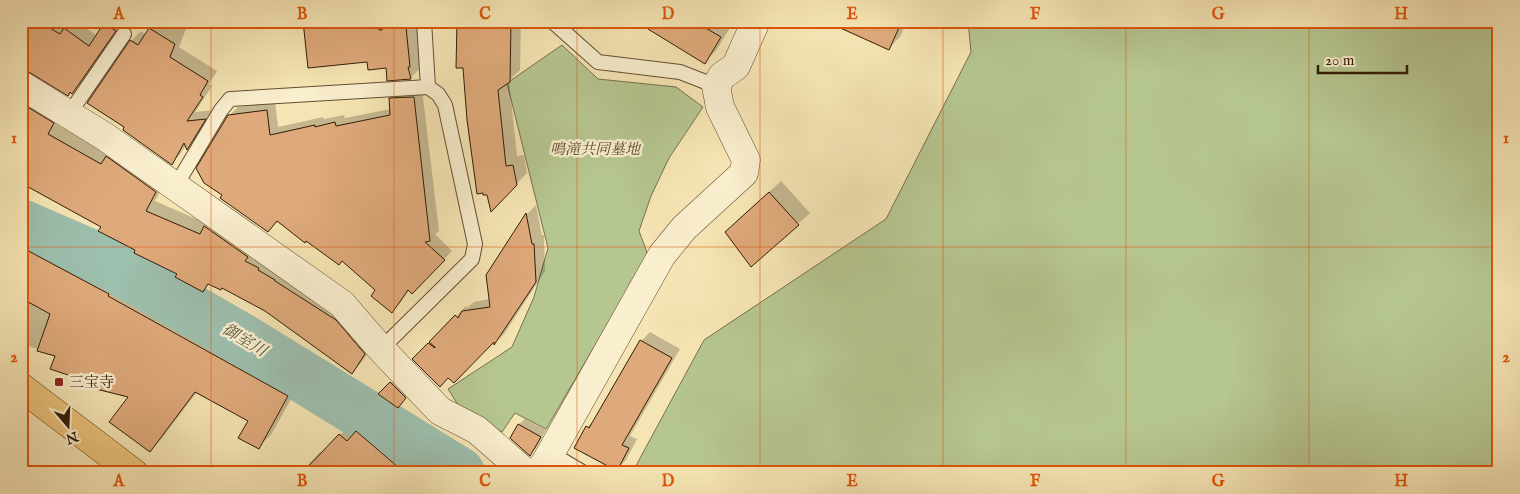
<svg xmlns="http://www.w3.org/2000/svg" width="1520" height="494" font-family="'IM FELL English','Noto Serif JP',serif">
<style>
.green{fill:#b6c691;stroke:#74714c}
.shadow{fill:#0003}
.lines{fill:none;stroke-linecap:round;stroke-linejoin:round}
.river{stroke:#9dbfae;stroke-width:52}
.building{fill:#dfaa7b;stroke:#321c06}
.lane-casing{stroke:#634e32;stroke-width:16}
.street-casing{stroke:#634e32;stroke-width:29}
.highway-casing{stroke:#321c06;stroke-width:29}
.lane{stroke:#f9eece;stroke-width:14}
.street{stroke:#f9eece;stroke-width:28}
.highway{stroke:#ebc27a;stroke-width:28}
.grid{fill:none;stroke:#df560c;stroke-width:1;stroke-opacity:0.55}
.poi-dot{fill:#8f2418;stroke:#f9eece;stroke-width:2}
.labels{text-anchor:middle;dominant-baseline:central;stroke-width:5;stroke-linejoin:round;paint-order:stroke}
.park-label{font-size:15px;font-style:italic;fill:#5a4f30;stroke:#f9eece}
.poi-label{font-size:15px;fill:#321c06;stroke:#f9eece;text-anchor:start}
.water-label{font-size:16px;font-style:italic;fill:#575541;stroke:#f9eece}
.neatline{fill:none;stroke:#df560c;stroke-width:2}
.grid-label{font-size:16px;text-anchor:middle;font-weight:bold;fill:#df560c}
</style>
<rect width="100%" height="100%" fill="#f6e5b4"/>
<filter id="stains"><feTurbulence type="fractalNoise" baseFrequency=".004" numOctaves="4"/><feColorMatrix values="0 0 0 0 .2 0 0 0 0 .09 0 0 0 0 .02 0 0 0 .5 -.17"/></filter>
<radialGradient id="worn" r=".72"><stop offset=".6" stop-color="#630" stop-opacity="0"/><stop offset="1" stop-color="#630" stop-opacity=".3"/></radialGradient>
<g class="green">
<path d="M 968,21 L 1499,21 L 1499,473 L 632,473 L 704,340 L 886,219 L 971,52 Z"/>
<path d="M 562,45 L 598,79 L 676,87 L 703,107 L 669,158 L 651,196 L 639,231 L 648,255 L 546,429 L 515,413 L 502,432 L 458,405 L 448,389 L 512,347 L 534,297 L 548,248 L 507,83 Z"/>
</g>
<g class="shadow">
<path d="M 21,21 L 63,21 L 69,25 L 73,21 L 77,21 L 97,36 L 108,21 L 124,21 L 82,82 L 68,94 Z"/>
<path d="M 155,21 L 189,21 L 179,47 L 217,71 L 209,84 L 212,86 L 195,112 L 214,110 L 196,139 L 187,148 L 186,145 L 181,153 L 172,163 L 131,41 L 141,31 L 146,35 Z"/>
<path d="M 305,21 L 418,21 L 421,54 L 419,56 L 422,67 L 410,78 L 387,66 L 369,61 Z"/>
<path d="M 458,21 L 521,21 L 520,70 L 509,80 L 517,156 L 524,155 L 527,173 L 491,210 Z"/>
<path d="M 638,21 L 728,21 L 727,23 L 731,26 L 716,51 L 704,62 Z"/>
<path d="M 828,21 L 907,21 L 900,37 L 888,49 Z"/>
<path d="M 21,88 L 62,113 L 56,124 L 165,182 L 155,201 L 208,224 L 374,344 L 361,363 L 351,373 L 266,310 L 222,287 L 210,283 L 203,291 L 178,274 L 136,250 L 102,226 L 31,187 L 24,194 L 21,192 Z"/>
<path d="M 422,89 L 439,231 L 435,234 L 452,251 L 412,293 L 409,290 L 401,302 L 392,311 L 377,290 L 342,260 L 278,221 L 223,194 L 229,116 L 238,107 L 275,102 L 278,127 L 323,117 L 324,119 L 344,115 L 345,118 L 391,109 L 390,99 L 399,90 Z"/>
<path d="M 781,181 L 810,213 L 798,224 L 738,220 Z"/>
<path d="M 536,205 L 542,235 L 544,235 L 545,271 L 504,334 L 495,342 L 495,340 L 414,359 L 466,306 L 467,308 L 474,302 L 490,299 L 487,276 L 527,214 Z"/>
<path d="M 21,227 L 121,281 L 120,283 L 300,383 L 271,435 L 258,447 L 250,420 L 197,392 L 162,438 L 150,451 L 130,396 L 76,376 L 56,356 L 21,343 Z"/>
<path d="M 650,332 L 680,349 L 630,436 L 637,439 L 626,460 L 617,469 L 587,427 L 597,418 L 641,341 Z"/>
<path d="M 397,377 L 411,391 L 398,407 L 380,394 Z"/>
<path d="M 525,419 L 546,430 L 536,448 L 530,454 L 512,438 L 519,424 Z"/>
<path d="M 367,422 L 429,473 L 301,473 L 320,452 L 322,454 L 350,425 L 358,431 Z"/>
</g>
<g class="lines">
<path class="river" d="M 21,225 L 111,264 L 238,337 L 459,473"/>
</g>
<g class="building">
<path d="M 21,21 L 38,21 L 60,34 L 64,28 L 89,46 L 104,23 L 116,31 L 72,94 L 70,92 L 68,96 L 29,72 L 21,69 Z"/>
<path d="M 303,21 L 378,21 L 379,30 L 382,30 L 381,21 L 395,21 L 397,28 L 406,27 L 410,67 L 408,67 L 411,79 L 387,81 L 386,68 L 368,70 L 367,62 L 308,68 Z"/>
<path d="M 457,21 L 511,21 L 510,82 L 498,90 L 506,166 L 513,165 L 517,185 L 491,212 L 487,195 L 483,195 L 483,193 L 477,194 L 467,120 L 463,68 L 456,68 Z"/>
<path d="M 635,21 L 694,21 L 721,37 L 705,64 Z"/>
<path d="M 825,21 L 902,21 L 889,50 Z"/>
<path d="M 149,28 L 175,44 L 170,57 L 208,81 L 200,95 L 203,97 L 187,121 L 206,119 L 187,150 L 184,143 L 172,165 L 123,130 L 124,127 L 87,103 L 130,40 L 138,45 Z"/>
<path d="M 414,97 L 430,241 L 425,242 L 445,260 L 412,294 L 408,290 L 392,313 L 371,296 L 375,290 L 342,261 L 339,265 L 306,241 L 305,243 L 277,221 L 268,232 L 220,198 L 222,195 L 204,183 L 196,168 L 228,115 L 267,110 L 270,135 L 315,125 L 315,127 L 335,122 L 336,126 L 390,115 L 389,98 Z"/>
<path d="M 21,103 L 54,123 L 48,134 L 101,164 L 106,156 L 156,192 L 146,211 L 200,234 L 204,226 L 248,257 L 245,261 L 259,268 L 258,270 L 275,280 L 275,281 L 336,320 L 365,354 L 352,374 L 265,311 L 222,288 L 221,290 L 208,284 L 203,292 L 175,277 L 177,274 L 134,253 L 135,250 L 98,231 L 101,227 L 21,183 Z"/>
<path d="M 769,192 L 799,225 L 751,267 L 725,232 Z"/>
<path d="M 526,213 L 532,244 L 534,244 L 536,282 L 494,345 L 494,342 L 454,383 L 448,378 L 440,387 L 412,359 L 428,343 L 435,348 L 435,347 L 429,342 L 455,315 L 458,318 L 462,311 L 490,307 L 486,275 Z"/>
<path d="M 21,247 L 109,294 L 108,296 L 288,396 L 259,449 L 238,438 L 248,421 L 195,392 L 150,452 L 109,422 L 128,397 L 72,383 L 74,377 L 50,369 L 55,356 L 37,351 L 50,314 L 21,298 Z"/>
<path d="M 640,340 L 672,358 L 622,445 L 629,448 L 617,471 L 574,448 L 586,426 L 589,428 Z"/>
<path d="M 390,382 L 406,398 L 398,408 L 378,394 Z"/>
<path d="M 518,424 L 541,437 L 530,456 L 510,438 Z"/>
<path d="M 356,431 L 405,473 L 302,473 L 339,434 L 347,441 Z"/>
</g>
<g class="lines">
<g class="lane-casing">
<g id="lane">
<path d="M 424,21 L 428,87"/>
<path d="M 552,21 L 598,62 L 680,72 L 716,86"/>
<path d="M 69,114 L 124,34"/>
<path d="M 175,187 L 221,110 L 230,99 L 428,87 L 438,94 L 445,105 L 475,244 L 472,259 L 381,349"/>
<path d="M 550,453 L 584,473"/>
</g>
</g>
<g class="street-casing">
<g id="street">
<path d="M 21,85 L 104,136 L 342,304 L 381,349 L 440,411 L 477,430 L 526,473"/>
<path d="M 537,473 L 545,463 L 662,255 L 684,228 L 744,173 L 746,160 L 720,107 L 716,86 L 722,76 L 736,66 L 756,21"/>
</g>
</g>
<g class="highway-casing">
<path id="highway" d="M 21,387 L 134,473"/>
</g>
<use href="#lane" class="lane"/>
<use href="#street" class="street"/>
<use href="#highway" class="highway"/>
</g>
<path class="grid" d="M 211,21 L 211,473M 394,21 L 394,473M 577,21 L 577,473M 760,21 L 760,473M 943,21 L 943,473M 1126,21 L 1126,473M 1309,21 L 1309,473M 21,247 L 1499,247"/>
<rect class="poi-dot" x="54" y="377" width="10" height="10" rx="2.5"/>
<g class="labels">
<g class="park-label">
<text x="595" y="149">鳴滝共同墓地</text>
</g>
<g class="poi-label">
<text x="69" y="382">三宝寺</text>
</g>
<g class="water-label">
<text transform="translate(244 341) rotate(31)">御室川</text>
</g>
</g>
<rect width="1520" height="494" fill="none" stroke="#f6e5b4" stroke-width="55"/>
<g transform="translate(68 426) rotate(161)" stroke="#f9eece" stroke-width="4" paint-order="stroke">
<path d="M0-4L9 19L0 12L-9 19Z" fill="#321c06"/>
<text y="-8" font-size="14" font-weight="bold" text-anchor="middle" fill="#321c06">N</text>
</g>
<path d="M1318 65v8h89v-8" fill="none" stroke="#321c06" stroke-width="2.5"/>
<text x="1325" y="65" font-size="15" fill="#321c06" stroke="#f9eece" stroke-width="4" paint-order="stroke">20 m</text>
<rect x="28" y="28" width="1464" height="438" class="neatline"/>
<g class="grid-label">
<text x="119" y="19">A</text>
<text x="302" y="19">B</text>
<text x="485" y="19">C</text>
<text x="668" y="19">D</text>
<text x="852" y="19">E</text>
<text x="1035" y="19">F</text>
<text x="1218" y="19">G</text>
<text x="1401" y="19">H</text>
<text x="14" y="143">1</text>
<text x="1506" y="143">1</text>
<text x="14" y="362">2</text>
<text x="1506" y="362">2</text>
<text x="119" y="486">A</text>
<text x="302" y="486">B</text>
<text x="485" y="486">C</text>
<text x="668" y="486">D</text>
<text x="852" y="486">E</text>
<text x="1035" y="486">F</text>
<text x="1218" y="486">G</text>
<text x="1401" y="486">H</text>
</g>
<rect width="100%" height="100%" filter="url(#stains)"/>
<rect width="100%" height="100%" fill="url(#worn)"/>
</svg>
